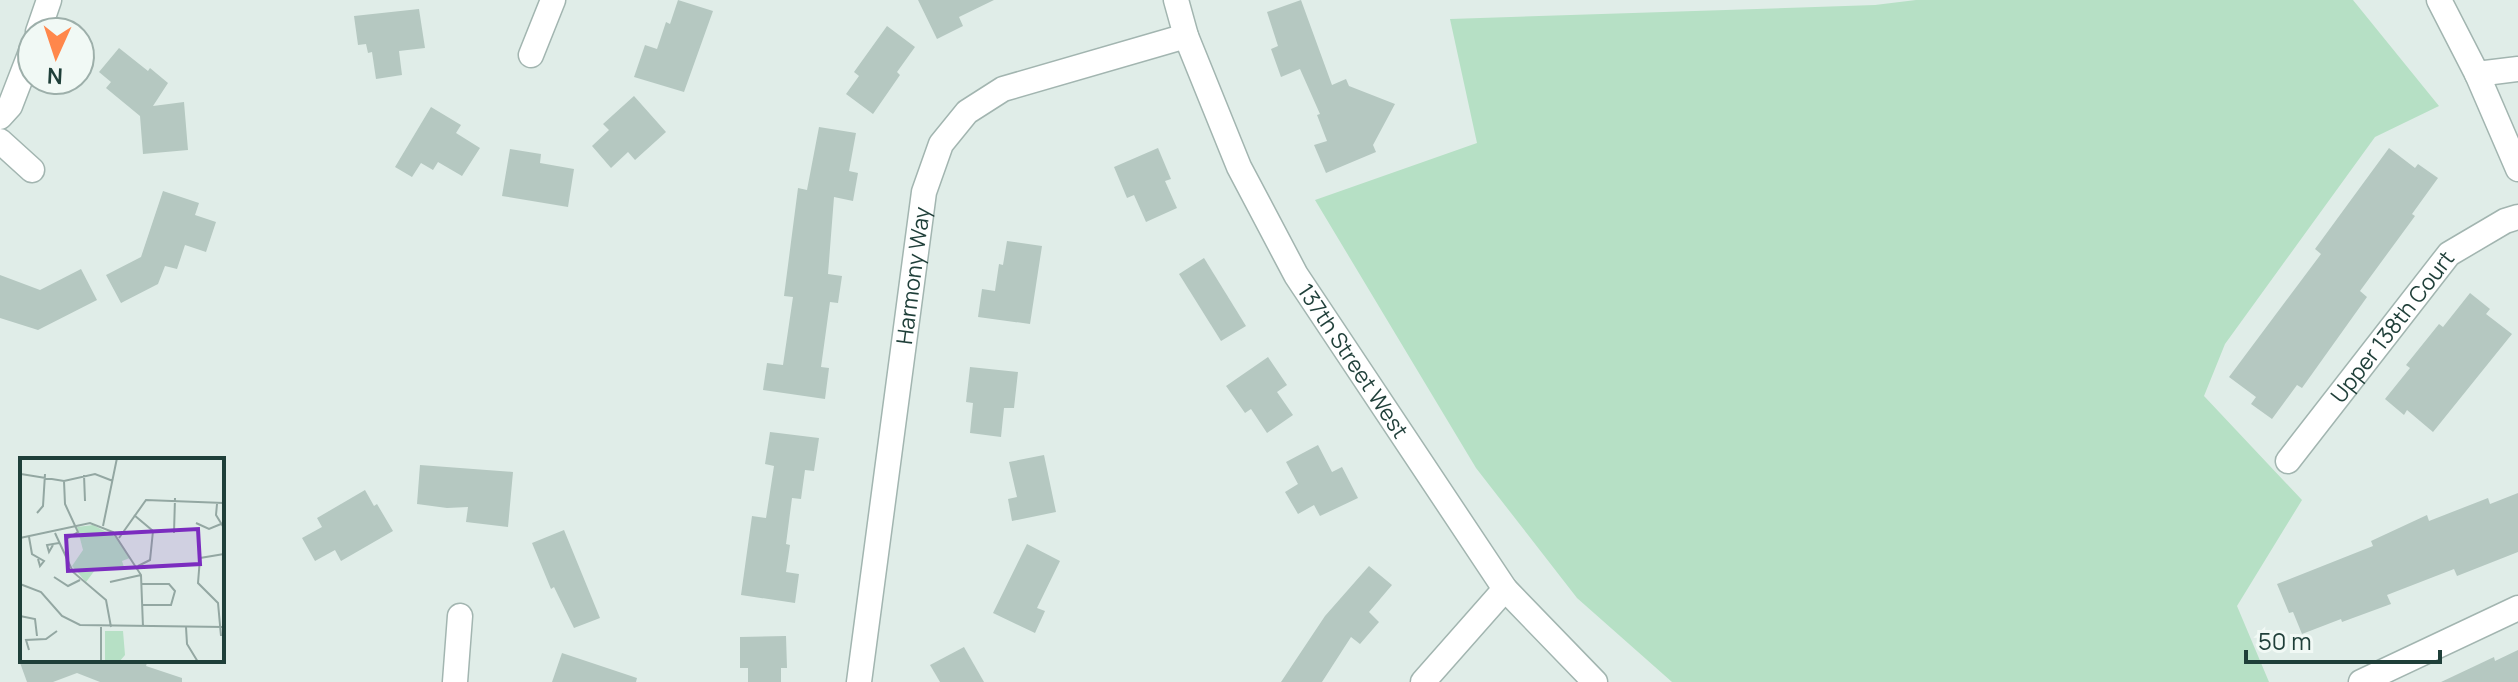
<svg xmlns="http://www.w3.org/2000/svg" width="2518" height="682" font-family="Manrope,sans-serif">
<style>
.green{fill:#b6e0c5}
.building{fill:#b5c8c1}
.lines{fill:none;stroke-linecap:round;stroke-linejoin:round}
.street-casing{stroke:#a2b5b0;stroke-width:27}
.street{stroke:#fff;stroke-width:24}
.labels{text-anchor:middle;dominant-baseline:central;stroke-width:8;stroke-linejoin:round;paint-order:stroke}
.street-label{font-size:22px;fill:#1f3f39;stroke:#f1f9f5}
.inset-road{fill:none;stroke:#93a7a2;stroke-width:2}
.view{fill:#7b2cbf;fill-opacity:0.15;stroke:#7b2cbf;stroke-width:4}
.inset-edge{fill:none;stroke:#1f3f39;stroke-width:4}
</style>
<rect width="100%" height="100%" fill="#e0ede8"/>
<path class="green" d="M 1916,0 L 2353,0 L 2439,106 L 2375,137 L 2225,344 L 2204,396 L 2302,500 L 2237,606 L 2269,682 L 1672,682 L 1577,598 L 1476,468 L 1315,200 L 1477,143 L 1450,19 L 1875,5 Z"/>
<g class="building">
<path d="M 678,0 L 713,11 L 684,92 L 634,77 L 645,45 L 657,49 L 666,22 L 670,24 Z"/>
<path d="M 918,0 L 994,0 L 959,17 L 963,26 L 937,39 Z"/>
<path d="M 1301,0 L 1332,85 L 1346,79 L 1349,86 L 1395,104 L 1373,145 L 1376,152 L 1326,173 L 1314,145 L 1327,141 L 1317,115 L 1320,114 L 1300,69 L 1281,77 L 1271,49 L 1278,46 L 1267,12 Z"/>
<path d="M 419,9 L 425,48 L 399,51 L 402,75 L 376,79 L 372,52 L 368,53 L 366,44 L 358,45 L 354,16 Z"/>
<path d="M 887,26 L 915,47 L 897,72 L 900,75 L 873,114 L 846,94 L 859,76 L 854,72 Z"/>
<path d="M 119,48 L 148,71 L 150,68 L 168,83 L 153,106 L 184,102 L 188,150 L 143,154 L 140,116 L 106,88 L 111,82 L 99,72 Z"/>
<path d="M 634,96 L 666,132 L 635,160 L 628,152 L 611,168 L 592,146 L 609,130 L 603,124 Z"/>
<path d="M 431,107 L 461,125 L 456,133 L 480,148 L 462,176 L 438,162 L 433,170 L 421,163 L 412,177 L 395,167 Z"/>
<path d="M 819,127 L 856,133 L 849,171 L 858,173 L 853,201 L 834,197 L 828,274 L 842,276 L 838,303 L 830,302 L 821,367 L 829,368 L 825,399 L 763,390 L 767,363 L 783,365 L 793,297 L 784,296 L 798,188 L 807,190 Z"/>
<path d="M 1158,148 L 1171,179 L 1165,181 L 1177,208 L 1146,222 L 1134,195 L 1127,198 L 1114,167 Z"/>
<path d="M 2389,148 L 2415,168 L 2418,164 L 2438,178 L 2412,214 L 2415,216 L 2360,291 L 2367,297 L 2302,388 L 2297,385 L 2272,419 L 2251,404 L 2256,397 L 2229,377 L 2321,254 L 2315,249 Z"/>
<path d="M 510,149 L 541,154 L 540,163 L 574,169 L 568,207 L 502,196 Z"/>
<path d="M 163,191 L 199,203 L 195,215 L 216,222 L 206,252 L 185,245 L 177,269 L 165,266 L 158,284 L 121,303 L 106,275 L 141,257 Z"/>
<path d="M 1007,241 L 1042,246 L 1030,324 L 978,317 L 982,289 L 995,291 L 999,264 L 1003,265 Z"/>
<path d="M 1204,258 L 1246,326 L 1221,341 L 1179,274 Z"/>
<path d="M 81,269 L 97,300 L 38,330 L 0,318 L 0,275 L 40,290 Z"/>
<path d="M 2470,293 L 2490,309 L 2486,314 L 2512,334 L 2433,432 L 2407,410 L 2404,415 L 2385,399 L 2410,368 L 2406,365 L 2439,324 L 2443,327 Z"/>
<path d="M 1268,357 L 1287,385 L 1277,392 L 1293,415 L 1267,433 L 1251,409 L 1245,413 L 1226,386 Z"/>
<path d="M 970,367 L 1018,372 L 1014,408 L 1004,408 L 1001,437 L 970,433 L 973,403 L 966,402 Z"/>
<path d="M 770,432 L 819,438 L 814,471 L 805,470 L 801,499 L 792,498 L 786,544 L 790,545 L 786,572 L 799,574 L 795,603 L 741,595 L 752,516 L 766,518 L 774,466 L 765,464 Z"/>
<path d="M 1318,445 L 1332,472 L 1342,467 L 1358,498 L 1320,516 L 1314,505 L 1298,514 L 1285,492 L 1298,484 L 1286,462 Z"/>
<path d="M 1044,455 L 1056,512 L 1012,521 L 1008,499 L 1017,497 L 1009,462 Z"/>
<path d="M 420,465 L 513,472 L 508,527 L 466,522 L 468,507 L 447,508 L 417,504 Z"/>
<path d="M 365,490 L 374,506 L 377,504 L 393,531 L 341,561 L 335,550 L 315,561 L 302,538 L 322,527 L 317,518 Z"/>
<path d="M 2518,493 L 2518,552 L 2457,576 L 2454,569 L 2387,595 L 2391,604 L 2342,622 L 2341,619 L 2302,634 L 2293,612 L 2289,613 L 2277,584 L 2373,546 L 2371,541 L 2427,515 L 2429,521 L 2488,498 L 2490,504 Z"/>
<path d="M 564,530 L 600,618 L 574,628 L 554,587 L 551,589 L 532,543 Z"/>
<path d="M 1027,544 L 1060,561 L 1037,608 L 1045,611 L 1035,633 L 993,613 Z"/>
<path d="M 1369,566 L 1392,585 L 1369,612 L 1379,622 L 1360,644 L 1351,637 L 1322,682 L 1281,682 L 1325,616 Z"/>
<path d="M 786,636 L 787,668 L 781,668 L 781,682 L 748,682 L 748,668 L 740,668 L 740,637 Z"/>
<path d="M 964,647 L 984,682 L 940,682 L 930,665 Z"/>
<path d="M 2518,650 L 2518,682 L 2441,682 L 2494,657 L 2495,661 Z"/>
<path d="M 562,653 L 637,678 L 636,682 L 552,682 Z"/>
<path d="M 19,660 L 148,660 L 146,666 L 182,678 L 182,682 L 100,682 L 77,673 L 53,682 L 27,682 Z"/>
</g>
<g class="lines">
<g class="street-casing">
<g id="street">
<path id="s1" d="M 1176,0 L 1186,36 L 1239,167 L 1296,275 L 1505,589 L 1595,682"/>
<path d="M 2439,0 L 2477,74 L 2518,169"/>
<path d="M 38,32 L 49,0"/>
<path d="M 531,55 L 553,0"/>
<path d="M 2477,74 L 2518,69"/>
<path d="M 0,117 L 10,106 L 32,49"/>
<path d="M 0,141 L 32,170"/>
<path id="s2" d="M 2288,461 L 2449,254 L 2505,221 L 2518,217"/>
<path d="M 455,682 L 460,616"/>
<path id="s3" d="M 859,682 L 924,192 L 941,144 L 967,112 L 1003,89 L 1186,36"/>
<path d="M 1423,682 L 1505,589"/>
<path d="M 2361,682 L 2518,608"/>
</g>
</g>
<use href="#street" class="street"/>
</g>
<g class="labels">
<g class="street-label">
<text stroke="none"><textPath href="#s3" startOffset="410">Harmony Way</textPath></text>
<text stroke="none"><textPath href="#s2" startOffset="170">Upper 138th Court</textPath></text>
<text stroke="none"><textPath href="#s1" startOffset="404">137th Street West</textPath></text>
</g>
</g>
<g transform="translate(20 458)">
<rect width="204" height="204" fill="#e0ede8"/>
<path d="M 73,67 L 96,79 L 110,100 L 102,103 L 104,109 L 75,112 L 66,124 L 52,108 L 63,92 L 57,69 ZM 85,173 L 103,173 L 105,197 L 99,204 L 85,204 Z" fill="#b6e0c5"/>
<path class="inset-road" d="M 1,16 L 44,23 L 75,16 L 93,23M 64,17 L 65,43M 44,23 L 45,46 L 58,74 L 45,82M 197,46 L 196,57 L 204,70M 17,55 L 23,48 L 25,16M 114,57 L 133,73 L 130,102 L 118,108M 176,65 L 189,71 L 201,66M 0,67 L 1,0M 83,68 L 97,0M 35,75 L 53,114 L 86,142 L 91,169M 154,75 L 155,40M 9,79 L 12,96 L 24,103 L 20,108 L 18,101M 0,80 L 70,65 L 93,74 L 121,117 L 123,169M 99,80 L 126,42 L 204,45M 33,87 L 29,94 L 27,87 L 39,85M 180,100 L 178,125 L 198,145 L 201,178M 180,100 L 204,96M 34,119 L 48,128 L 60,122M 90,124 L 121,117M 0,126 L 21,134 L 42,158 L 60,167 L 204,169M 122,126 L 149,126 L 155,133 L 151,147 L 123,147M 0,158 L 15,161 L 17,178M 81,169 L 81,204M 166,169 L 167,186 L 178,204M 9,192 L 6,182 L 26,181 L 37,173"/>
<path class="view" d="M 178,71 L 180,106 L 48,113 L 46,78 Z"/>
<rect width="204" height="204" class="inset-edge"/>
</g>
<g transform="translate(56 56) rotate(183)"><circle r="38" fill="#f1f9f5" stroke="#9dafaa" stroke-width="2"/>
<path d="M0-6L14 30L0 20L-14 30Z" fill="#ff874b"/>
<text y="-12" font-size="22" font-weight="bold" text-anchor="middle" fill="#1f3f39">N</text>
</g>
<path d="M2246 650v12h194v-12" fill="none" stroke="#1f3f39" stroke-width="4"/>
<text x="2258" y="650" font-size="24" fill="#1f3f39" stroke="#f1f9f5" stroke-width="6" paint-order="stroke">50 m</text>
</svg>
